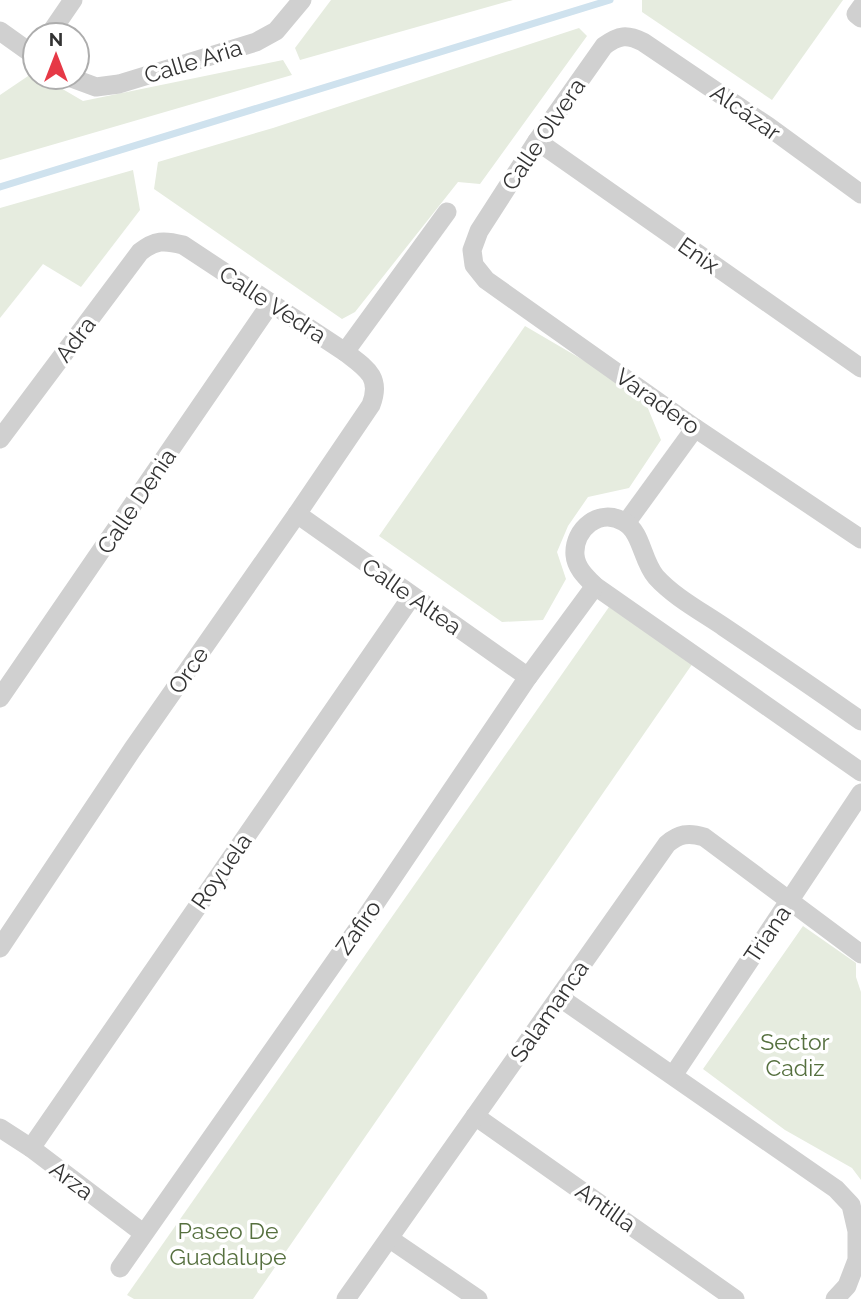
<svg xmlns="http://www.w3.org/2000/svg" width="861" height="1299" font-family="Raleway,sans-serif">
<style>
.green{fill:#e6ecdf}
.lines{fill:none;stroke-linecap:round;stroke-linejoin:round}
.stream{stroke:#cfe2ee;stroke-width:7}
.minor{stroke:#d0d0d0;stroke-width:19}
.labels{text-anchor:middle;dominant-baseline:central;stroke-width:7;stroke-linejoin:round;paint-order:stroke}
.street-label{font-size:23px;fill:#333;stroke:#fff}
.park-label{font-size:23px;fill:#56703f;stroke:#fff}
</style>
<rect width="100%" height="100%" fill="#fff"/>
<g class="green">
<path d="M 331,0 L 513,0 L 300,60 L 295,48 Z"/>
<path d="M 642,0 L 843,0 L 772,100 L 642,12 Z"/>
<path d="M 579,28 L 587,36 L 480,184 L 458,182 L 355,312 L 342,319 L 154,189 L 158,162 L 273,128 Z"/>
<path d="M 283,60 L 292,75 L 0,160 L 0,95 L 34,72 L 35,77 L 42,77 L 83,101 Z"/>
<path d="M 133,170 L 140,210 L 81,287 L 43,264 L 0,318 L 0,208 Z"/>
<path d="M 525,326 L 624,384 L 647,406 L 661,440 L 629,488 L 588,497 L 568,526 L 557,552 L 566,579 L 543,620 L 502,622 L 379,536 Z"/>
<path d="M 609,607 L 693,663 L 253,1299 L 134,1299 L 127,1295 Z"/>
<path d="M 803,926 L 856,963 L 856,977 L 861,992 L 861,1180 L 852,1168 L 785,1130 L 703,1069 Z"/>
</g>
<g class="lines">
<path class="stream" d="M 0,187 L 610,0"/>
<g class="minor">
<path d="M 861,7 L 856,14 L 861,18"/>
<path d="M 0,31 L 35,56"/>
<path d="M 49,35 L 73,0"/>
<path d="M 69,77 L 96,87 L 119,84 L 256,42 L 276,31 L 302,0"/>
<path d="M 537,141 L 861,368"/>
<path d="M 861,194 L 769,127 L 643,42 C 627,34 619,35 604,46 L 537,141 L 479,231 L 472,250 L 474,265 L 486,280 L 695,428 L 861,539"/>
<path d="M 345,352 L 447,212"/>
<path d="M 0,439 L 140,252 C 155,240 164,240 183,245 L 345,352 C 366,368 382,377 371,405 L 297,514 L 132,750 L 0,948"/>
<path d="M 297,514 L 528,677"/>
<path d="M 626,523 L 695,428"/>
<path d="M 0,698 L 271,303"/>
<path d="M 861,721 C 816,689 770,658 724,627 C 702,612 674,597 656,577 C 642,561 642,532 624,522 C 600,507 573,529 575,555 C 576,568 586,577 595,586 L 861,772"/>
<path d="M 559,997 L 836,1189 L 851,1205 L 857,1231 L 857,1260 L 847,1286 L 835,1299"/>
<path d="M 674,1074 L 861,793"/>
<path d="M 475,1116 L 735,1299"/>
<path d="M 0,1128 L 31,1148 L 143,1233"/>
<path d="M 31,1148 L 412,596"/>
<path d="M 390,1239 L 478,1299"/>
<path d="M 120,1268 L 364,920 L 528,677 L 595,586"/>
<path d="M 346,1299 L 667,844 C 679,834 688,832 704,837 L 861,954"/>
</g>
</g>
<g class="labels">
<g class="street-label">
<text transform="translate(193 61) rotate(-17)">Calle Aria</text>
<text transform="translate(746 112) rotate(35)">Alcázar</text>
<text transform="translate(543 134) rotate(-56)">Calle Olvera</text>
<text transform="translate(699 255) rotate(35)">Enix</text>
<text transform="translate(273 304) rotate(33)">Calle Vedra</text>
<text transform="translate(75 339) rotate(-53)">Adra</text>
<text transform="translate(658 401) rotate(35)">Varadero</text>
<text transform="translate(136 501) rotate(-56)">Calle Denia</text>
<text transform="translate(412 596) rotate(35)">Calle Altea</text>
<text transform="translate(188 670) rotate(-55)">Orce</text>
<text transform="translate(221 871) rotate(-55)">Royuela</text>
<text transform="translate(358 927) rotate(-55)">Zafiro</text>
<text transform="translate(767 934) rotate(-56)">Triana</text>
<text transform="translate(549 1011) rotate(-55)">Salamanca</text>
<text transform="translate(72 1180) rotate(37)">Arza</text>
<text transform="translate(606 1207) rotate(35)">Antilla</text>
</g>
<g class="park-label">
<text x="795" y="1041">Sector<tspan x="795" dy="26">Cadiz</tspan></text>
<text x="228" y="1230">Paseo De<tspan x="228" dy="26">Guadalupe</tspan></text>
</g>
</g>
<g transform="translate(56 56)"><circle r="33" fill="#ffffff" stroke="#adadad" stroke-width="2"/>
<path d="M0-5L12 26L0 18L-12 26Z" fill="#e63946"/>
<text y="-10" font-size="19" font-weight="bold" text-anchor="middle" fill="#333333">N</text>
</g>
</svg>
